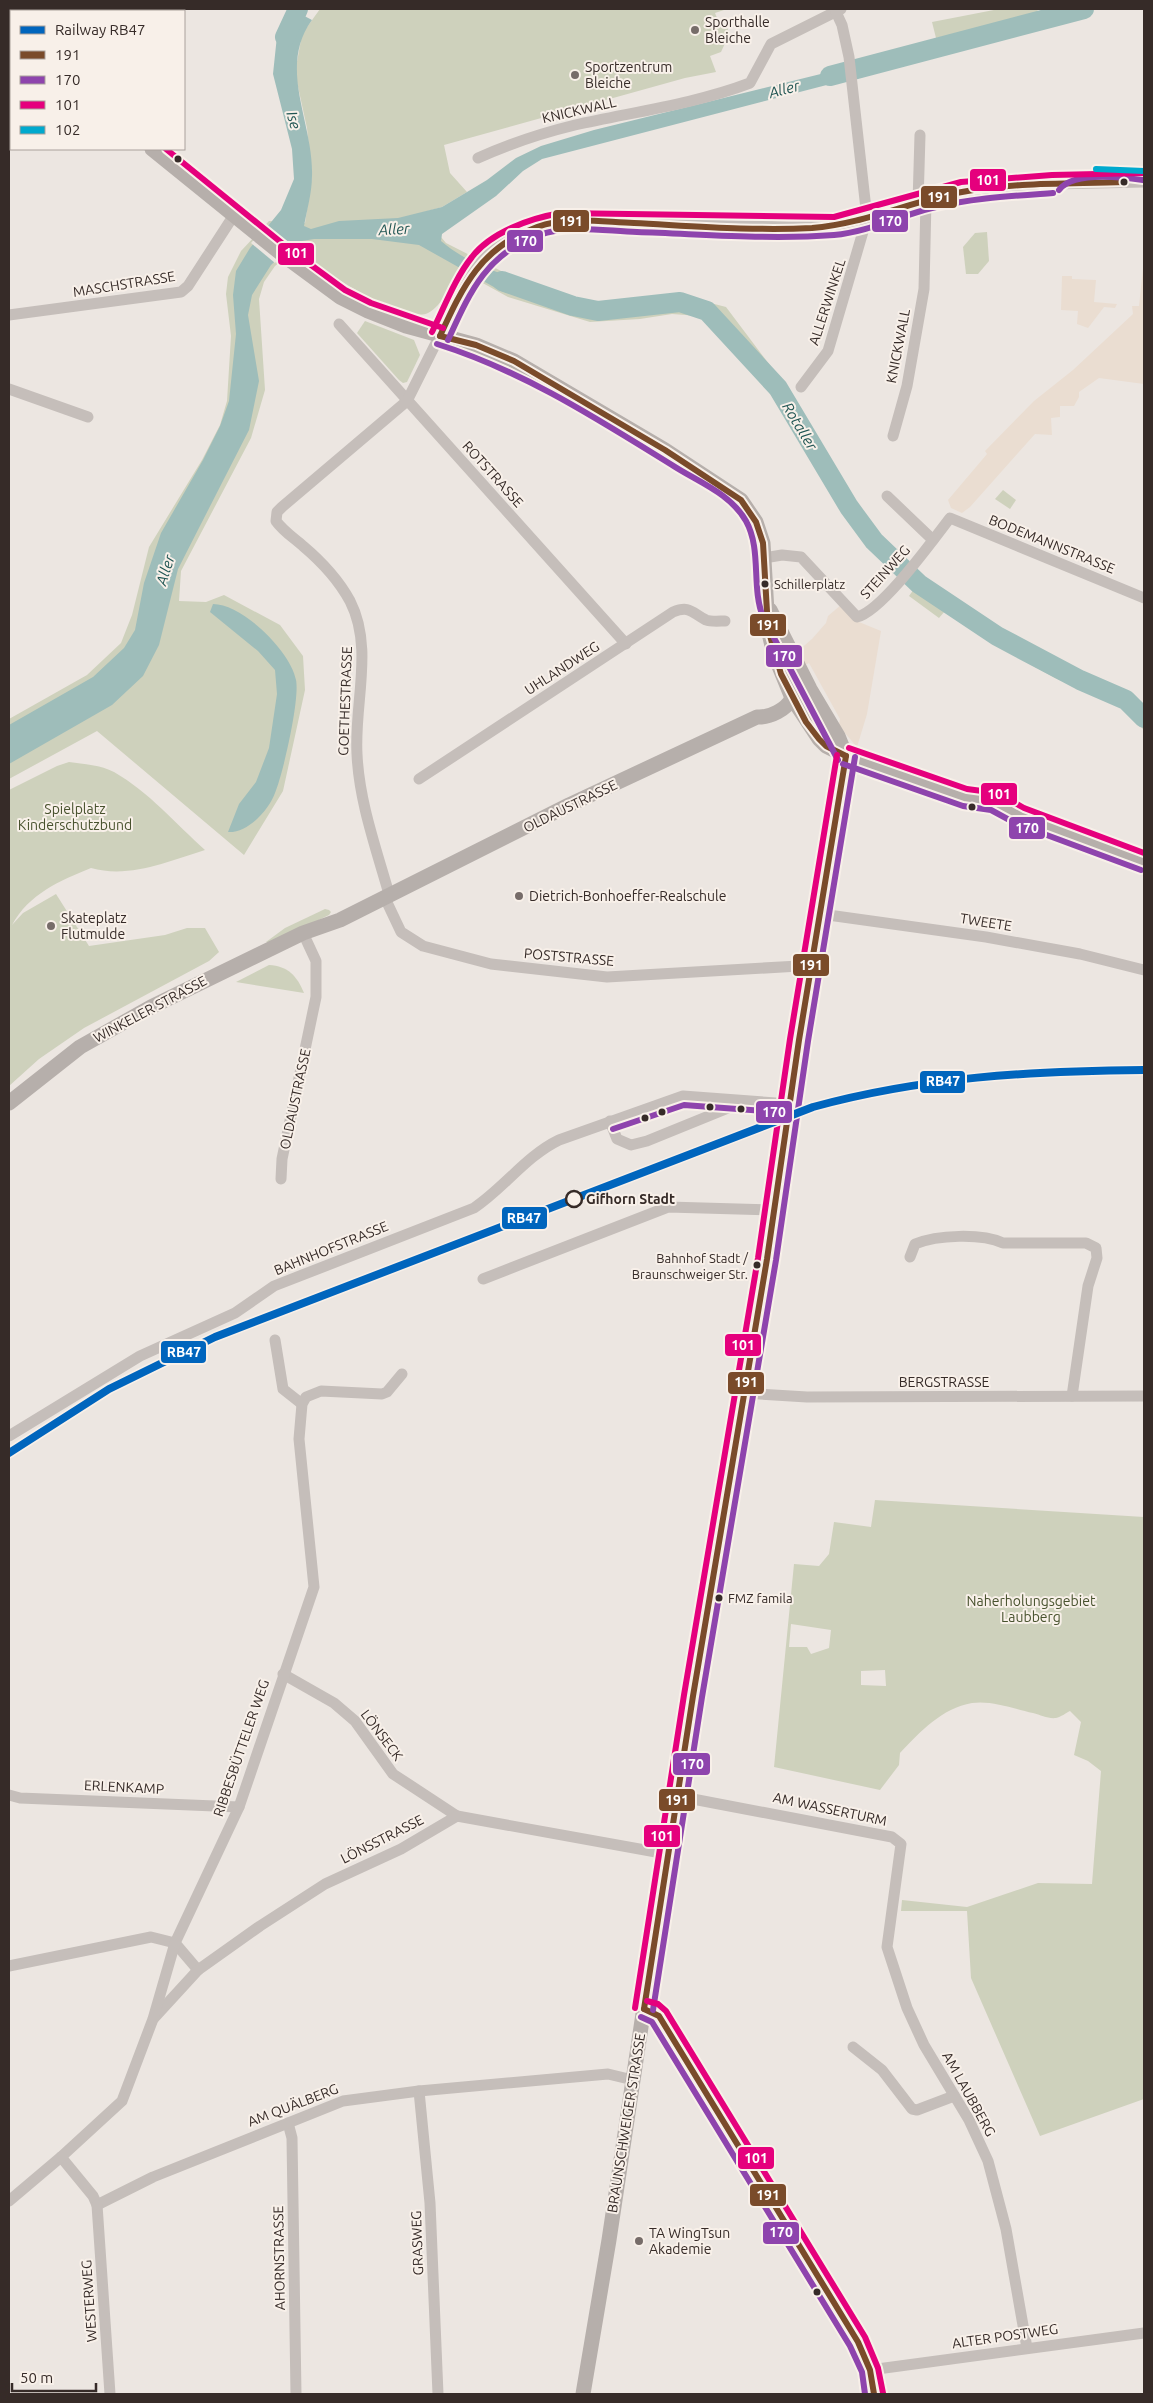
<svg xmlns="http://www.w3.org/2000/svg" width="1153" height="2403" font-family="Ubuntu,sans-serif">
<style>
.green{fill:#ced1bc;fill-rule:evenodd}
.plaza{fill:#eaddd1}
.water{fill:#9ebdba}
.pier{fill:#ece6e1}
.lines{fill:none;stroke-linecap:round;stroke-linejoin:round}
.river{stroke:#9ebdba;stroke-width:20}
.street{stroke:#c5beba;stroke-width:11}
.secondary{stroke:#b6afab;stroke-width:15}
.bus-1-casing{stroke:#f8f0e9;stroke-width:10}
.bus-2-casing{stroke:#f8f0e9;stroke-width:10}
.bus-3-casing{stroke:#f8f0e9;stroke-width:10}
.bus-4-casing{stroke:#f8f0e9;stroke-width:10}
.bus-1{stroke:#7a4b2a;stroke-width:6}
.bus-2{stroke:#8e44ad;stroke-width:6}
.bus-3{stroke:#e5007d;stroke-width:6}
.bus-4{stroke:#00a9ce;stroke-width:6}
.rail-1-casing{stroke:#f8f0e9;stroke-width:11}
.rail-1{stroke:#0065bd;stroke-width:8}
.poi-dot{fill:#766c69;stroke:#f8f0e9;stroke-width:2}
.bus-dot{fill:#362b28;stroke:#f8f0e9;stroke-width:2}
.stop-dot{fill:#f8f0e9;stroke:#362b28;stroke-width:2.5}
.labels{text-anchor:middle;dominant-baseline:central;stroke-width:4;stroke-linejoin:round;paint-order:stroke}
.bus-label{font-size:13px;fill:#362b28;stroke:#f8f0e9;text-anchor:start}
.poi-label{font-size:14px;fill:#362b28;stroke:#f8f0e9;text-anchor:start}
.street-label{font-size:14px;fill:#362b28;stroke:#f8f0e9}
.park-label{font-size:14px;fill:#48522e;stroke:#f8f0e9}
.stop-label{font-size:14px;font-weight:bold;fill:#362b28;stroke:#f8f0e9;text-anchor:start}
.water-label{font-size:15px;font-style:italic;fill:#205553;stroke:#f8f0e9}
.line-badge{stroke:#f8f0e9;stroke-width:2}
.badge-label{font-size:14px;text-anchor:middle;font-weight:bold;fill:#fff}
</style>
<rect width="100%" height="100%" fill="#ece6e1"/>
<g class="green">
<path d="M 320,9 L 727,9 L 715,13 L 720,25 L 725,23 L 729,32 L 725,34 L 727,39 L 721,52 L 710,56 L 716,72 L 685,78 L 444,145 L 450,173 L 467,192 L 442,207 L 421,213 L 446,243 L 509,275 L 568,296 L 598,304 L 672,296 L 695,299 L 726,307 L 793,396 L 831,461 L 855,509 L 894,554 L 924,580 L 975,616 L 1057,662 L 1139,702 L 1144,707 L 1144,730 L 1118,704 L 1055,678 L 987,640 L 945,611 L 939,618 L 909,596 L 914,589 L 872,551 L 845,516 L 777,402 L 717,329 L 699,316 L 672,314 L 640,319 L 590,322 L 508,297 L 461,271 C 452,283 442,306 428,313 C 404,325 315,266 294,250 L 275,266 L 264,282 L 259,299 L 265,390 L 251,438 L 181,571 L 179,601 L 206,602 L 224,595 L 280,625 L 303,656 L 305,690 L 283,791 L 244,855 L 97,731 L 9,779 L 9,719 L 87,675 L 121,643 L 132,615 L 149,547 L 202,460 L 220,425 L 227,401 L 231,336 L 226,294 L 228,277 L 241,251 L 269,221 L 305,223 L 312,176 L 307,128 L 295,73 L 302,34 Z"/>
<path d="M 999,9 L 1037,9 L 1039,14 L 936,38 L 932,22 Z"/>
<path d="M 987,232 L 989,261 L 978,274 L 966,274 L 963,247 L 975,233 Z"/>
<path d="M 365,321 L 414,340 L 420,355 L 407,382 L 403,383 L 399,380 L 357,333 Z"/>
<path d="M 1003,490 L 1016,500 L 1010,509 L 995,499 Z"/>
<path d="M 69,762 C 84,764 101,765 114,772 C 149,792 176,824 205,850 C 169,861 129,879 91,868 C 59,881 29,894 12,925 L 23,913 L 56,894 L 89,946 L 165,935 L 187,928 L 205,928 L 219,952 L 209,961 L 84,1028 L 39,1059 L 9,1086 L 9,790 L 57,766 Z"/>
<path d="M 325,909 L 329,910 L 331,912 L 329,915 L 272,943 L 266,942 L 285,928 Z"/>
<path d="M 269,965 C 288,966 297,976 304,993 L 236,982 Z"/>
<path d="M 875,1500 L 1144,1517 L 1144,2099 L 1040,2136 L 971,1978 L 967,1911 L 901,1911 L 902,1900 L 967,1907 L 1038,1883 L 1092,1884 L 1101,1771 L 1088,1761 L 1074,1755 L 1081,1722 L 1070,1711 C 1066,1713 1061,1717 1056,1718 C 1048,1719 1041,1715 1033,1713 C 1015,1709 991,1700 972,1703 C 942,1708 920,1732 900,1753 L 899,1765 L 880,1790 L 774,1767 L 794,1564 L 819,1566 L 829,1554 L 834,1522 L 871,1527 ZM 791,1624 L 831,1630 L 829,1648 L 811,1654 L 807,1647 L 789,1647 ZM 885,1670 L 886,1686 L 861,1685 L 861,1671 Z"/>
</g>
<g class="plaza">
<path d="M 1144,259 L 1144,384 L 1099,378 L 1079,392 L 1079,397 L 1074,406 L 1060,406 L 1060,417 L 1051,418 L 1052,435 L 1035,434 L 970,507 L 962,513 L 951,508 L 948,500 L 987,454 L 985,451 L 1034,401 L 1073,370 L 1133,314 L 1132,306 L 1139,306 Z"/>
<path d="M 1062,276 L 1072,276 L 1072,279 L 1096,280 L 1094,302 L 1117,304 L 1115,308 L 1104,307 L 1088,328 L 1077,324 L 1078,311 L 1061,310 Z"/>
<path d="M 841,605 L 859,622 L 881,631 L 867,714 L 857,747 L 844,732 L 839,724 L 840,719 L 809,663 L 805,665 L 798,651 L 812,639 L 826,623 L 828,616 Z"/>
</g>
<g class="water">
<path d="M 293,10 L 312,20 C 277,68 314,123 312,176 C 312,192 307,210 304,226 L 311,229 L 339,221 L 398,218 L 442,207 L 487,180 L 516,158 L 541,146 L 594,130 L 845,68 L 846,80 L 542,159 L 523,171 L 496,196 L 442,234 L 441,241 C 465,262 498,273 528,283 L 525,298 L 501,291 L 419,245 L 372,239 L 314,239 L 302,241 L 290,247 L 271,265 L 252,295 L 248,315 L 259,381 L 249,430 L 178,569 L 159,645 L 143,676 L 112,705 L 9,764 L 9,725 L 93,677 L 124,648 L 135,630 L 144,583 L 161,533 L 203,460 L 220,426 L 229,401 L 236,334 L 233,295 L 236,271 L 250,248 L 281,210 L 294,179 L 292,149 L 273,74 L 277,36 Z"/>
<path d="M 213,604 C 243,604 291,652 296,680 C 300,699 283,774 275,793 C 269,810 248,833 228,832 L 239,804 L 256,782 L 269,748 L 277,694 L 275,670 L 258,651 L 210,612 Z"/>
</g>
<path class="pier" d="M 266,226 L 290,247 L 275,263 L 251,243 Z"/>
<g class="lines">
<g class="river">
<path d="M 285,37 L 298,9"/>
<path d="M 830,76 L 1084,9"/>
<path d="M 502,281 L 573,306 L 598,311 L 680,302 L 707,311 L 778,388 L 849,507 L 874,541 L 919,584 L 997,636 L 1080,680 L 1126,700 L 1144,718"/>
</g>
<g class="street">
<path d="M 9,111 L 11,106"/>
<path d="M 478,158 C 509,144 542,133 575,125 C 633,112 695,104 750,83 L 771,44 L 841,9"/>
<path d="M 918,203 L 920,135"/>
<path d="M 9,315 L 181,292 L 188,286 L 234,215"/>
<path d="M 339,324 L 626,644"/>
<path d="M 801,387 L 828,351 L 867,218 L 849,57 L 842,25 L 836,12"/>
<path d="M 9,389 L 88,417"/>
<path d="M 893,436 L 907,386 L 924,289 L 926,200"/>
<path d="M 887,496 L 933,540"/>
<path d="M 764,558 L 782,555 L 801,557 L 857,617 C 882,611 933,540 950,518 L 1144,598"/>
<path d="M 419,779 L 673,612 C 690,605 692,613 706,620 C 711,622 720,621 725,621"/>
<path d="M 389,894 C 376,848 359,801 357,754 C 354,703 374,648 350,601 C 338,579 322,562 303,546 C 294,538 283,531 276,521 L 277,512 L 282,507 L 407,401 L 459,297 L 479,262 L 498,246 L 515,236 L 538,227 L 561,222 L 791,227 L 835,226 L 963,191 L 1052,184 L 1144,182"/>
<path d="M 384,896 L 401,932 L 423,946 L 491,964 L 607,977 L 799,966 L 811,968"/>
<path d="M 821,914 L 986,937 L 1080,954 L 1144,970"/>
<path d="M 610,1121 L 617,1139 L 631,1145 L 647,1141 L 743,1102"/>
<path d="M 281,1179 L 282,1159 L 316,997 L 316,961 L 303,933"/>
<path d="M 910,1257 L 915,1244 C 937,1235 981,1233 1003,1243 L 1086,1243 L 1096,1248 L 1097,1258 L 1088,1286 L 1072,1396"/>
<path d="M 483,1279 L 668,1207 L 774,1210"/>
<path d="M 275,1340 L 283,1389 L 302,1404"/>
<path d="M 744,1393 L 807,1397 L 1144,1396"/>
<path d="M 9,1436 L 140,1356 L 235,1313 L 274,1286 L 474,1208 C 504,1188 526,1156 559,1140 L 683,1096 L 790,1104"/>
<path d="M 283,1674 L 334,1703 L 355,1721 L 393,1774 L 457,1816"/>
<path d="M 9,1795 L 20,1798 L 239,1807"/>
<path d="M 677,1796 L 892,1837 L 901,1844 L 887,1947 L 907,2008 L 924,2045 L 969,2120 L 988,2161 L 1006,2229 L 1027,2348"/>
<path d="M 9,1966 L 151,1937 L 175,1943 L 198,1970"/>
<path d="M 644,2009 L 654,2012 L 659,2016 L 858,2342 L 870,2370 L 874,2394"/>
<path d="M 154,2018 L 198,1970 L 260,1926 L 325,1884 L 401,1849 L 457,1816 L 667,1854"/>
<path d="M 853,2047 L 882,2070 L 912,2109 L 917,2110 L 954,2096"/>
<path d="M 419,2091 L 430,2203 L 438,2394"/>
<path d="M 288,2123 L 292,2138 L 296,2394"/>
<path d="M 61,2157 L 93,2196 L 97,2205 L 153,2177 L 343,2101 L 419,2091 L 608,2074 L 633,2080"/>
<path d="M 9,2201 L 61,2157 L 122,2101 L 153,2019 L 175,1943 L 239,1807 L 314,1587 L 299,1439 L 302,1404 L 306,1397 L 321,1391 L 382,1394 L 387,1392 L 402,1374"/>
<path d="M 97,2205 L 110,2394"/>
<path d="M 870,2370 L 1144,2333"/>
</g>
<g class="secondary">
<path d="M 9,31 L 11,33"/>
<path d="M 152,149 L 283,255 L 340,297 L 368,311 L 406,326 L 476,345 L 514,361 L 665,450 L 741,500 L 756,522 L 763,543 L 768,629 L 774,654 L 792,698 L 819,739 L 826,746 L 846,756 L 966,798 C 987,796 1003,804 1020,816 L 1144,862"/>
<path d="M 770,610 L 810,689 L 838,736 L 846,756"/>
<path d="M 9,1103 L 80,1047 L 151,1007 L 303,933 L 340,920 L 569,805 L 757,717 C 770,718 787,709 792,698"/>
<path d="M 583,2394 L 609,2240 L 667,1854 L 767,1259 L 799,1040 L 846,756"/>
</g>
<g class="bus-1-casing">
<g id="bus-1">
<path d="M 440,336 C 463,286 481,247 537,227 C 568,216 602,222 634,223 C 693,226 753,231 812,228 C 864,224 911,201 962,192 C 1015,182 1070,184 1124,182"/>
<path d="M 440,336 L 476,345 L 514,361 L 665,450 L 741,500 L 756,522 L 763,543 L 768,629 L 781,674 L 806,722 L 819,739 L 826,746 L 846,756"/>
<path d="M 644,2009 L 693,1696 L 767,1259 L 799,1040 L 846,756"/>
<path d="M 644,2009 L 659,2016 L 858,2342 L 870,2370 L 874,2394"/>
</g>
</g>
<g class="bus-2-casing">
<g id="bus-2">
<path d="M 1059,190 C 1073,171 1121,177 1143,180"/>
<path d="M 448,340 C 470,292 486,254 539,235 C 570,224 605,231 637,232 C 702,234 769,240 834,235 C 868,232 899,216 932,208 C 972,198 1012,196 1053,193"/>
<path d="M 437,344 C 523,371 596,418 672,465 C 698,482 730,493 746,521 C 762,550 751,587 763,617 L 838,760"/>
<path d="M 843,764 L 963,806 L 991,810 L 1017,824 L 1141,870"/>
<path d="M 613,1129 L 684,1105 L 789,1113"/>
<path d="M 653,2010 L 702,1697 L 776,1260 L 808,1041 L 855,757"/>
<path d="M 641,2017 L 652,2022 L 850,2346 L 862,2372 L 865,2394"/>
</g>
</g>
<g class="bus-3-casing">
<g id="bus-3">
<path d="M 166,149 L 288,248 L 345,290 L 371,303 L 443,328"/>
<path d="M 432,332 C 444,308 455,278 472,257 C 491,232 531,218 561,213 L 834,217 L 961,182 L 1052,175 L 1144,173"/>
<path d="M 849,748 L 967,789 L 997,793 L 1024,808 L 1144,853"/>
<path d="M 647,2001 L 658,2004 L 666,2011 L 865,2337 L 878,2368 L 883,2393"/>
<path d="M 635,2008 L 684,1695 L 758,1258 L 790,1039 L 837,755"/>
</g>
</g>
<g class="bus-4-casing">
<path id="bus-4" d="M 1096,169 L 1144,171"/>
</g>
<use href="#bus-1" class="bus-1"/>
<use href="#bus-2" class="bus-2"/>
<use href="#bus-3" class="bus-3"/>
<use href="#bus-4" class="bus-4"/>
<g class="rail-1-casing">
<path id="rail-1" d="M 9,1453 L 109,1389 L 215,1337 L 813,1107 C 922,1077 1031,1071 1144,1070"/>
</g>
<use href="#rail-1" class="rail-1"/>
</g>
<g class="poi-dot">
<circle cx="695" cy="30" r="5"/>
<circle cx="575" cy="75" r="5"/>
<circle cx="519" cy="896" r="5"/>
<circle cx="51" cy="926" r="5"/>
<circle cx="639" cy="2241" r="5"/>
</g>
<g class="bus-dot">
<circle cx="178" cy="159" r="4.5"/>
<circle cx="1124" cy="182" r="4.5"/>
<circle cx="765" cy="584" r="4.5"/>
<circle cx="972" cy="807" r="4.5"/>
<circle cx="710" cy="1107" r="4.5"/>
<circle cx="741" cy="1109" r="4.5"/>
<circle cx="662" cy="1112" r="4.5"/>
<circle cx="645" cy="1118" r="4.5"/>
<circle cx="757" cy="1265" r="4.5"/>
<circle cx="719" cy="1598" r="4.5"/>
<circle cx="817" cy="2292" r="4.5"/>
</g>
<circle class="stop-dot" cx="574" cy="1199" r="8"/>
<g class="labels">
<g class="bus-label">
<text x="774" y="584">Schillerplatz</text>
<text x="748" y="1258" text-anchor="end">Bahnhof Stadt /<tspan x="748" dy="16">Braunschweiger Str.</tspan></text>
<text x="728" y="1598">FMZ famila</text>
</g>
<g class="poi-label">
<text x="705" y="22">Sporthalle<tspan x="705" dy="16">Bleiche</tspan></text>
<text x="585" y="67">Sportzentrum<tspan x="585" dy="16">Bleiche</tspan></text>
<text x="529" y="896">Dietrich-Bonhoeffer-Realschule</text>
<text x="61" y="918">Skateplatz<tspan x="61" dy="16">Flutmulde</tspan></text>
<text x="649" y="2233">TA WingTsun<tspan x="649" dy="16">Akademie</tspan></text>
</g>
<g class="street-label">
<text transform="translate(579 110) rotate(-13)">KNICKWALL</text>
<text transform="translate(124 284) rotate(-9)">MASCHSTRASSE</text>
<text transform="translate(827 302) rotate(-72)">ALLERWINKEL</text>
<text transform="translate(898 346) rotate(-79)">KNICKWALL</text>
<text transform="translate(493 474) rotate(48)">ROTSTRASSE</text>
<text transform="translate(1052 544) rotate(22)">BODEMANNSTRASSE</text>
<text transform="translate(885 572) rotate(-48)">STEINWEG</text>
<text transform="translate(562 668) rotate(-33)">UHLANDWEG</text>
<text transform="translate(345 701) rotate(-88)">GOETHESTRASSE</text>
<text transform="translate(570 806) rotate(-26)">OLDAUSTRASSE</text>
<text transform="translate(986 922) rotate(9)">TWEETE</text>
<text transform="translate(569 957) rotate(5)">POSTSTRASSE</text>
<text transform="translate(150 1009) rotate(-28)">WINKELER STRASSE</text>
<text transform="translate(295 1099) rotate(-78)">OLDAUSTRASSE</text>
<text transform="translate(331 1248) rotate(-22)">BAHNHOFSTRASSE</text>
<text x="944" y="1382">BERGSTRASSE</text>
<text transform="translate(382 1735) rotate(53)">LÖNSECK</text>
<text transform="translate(241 1748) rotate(-71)">RIBBESBÜTTELER WEG</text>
<text transform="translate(124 1787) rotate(3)">ERLENKAMP</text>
<text transform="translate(830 1809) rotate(12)">AM WASSERTURM</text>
<text transform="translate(382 1839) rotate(-27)">LÖNSSTRASSE</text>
<text transform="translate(969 2094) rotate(61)">AM LAUBBERG</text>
<text transform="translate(293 2105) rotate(-21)">AM QUÄLBERG</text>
<text transform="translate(626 2123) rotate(-81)">BRAUNSCHWEIGER STRASSE</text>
<text transform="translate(417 2243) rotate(-92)">GRASWEG</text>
<text transform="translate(279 2258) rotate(-91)">AHORNSTRASSE</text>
<text transform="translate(89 2301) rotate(-94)">WESTERWEG</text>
<text transform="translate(1005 2336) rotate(-8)">ALTER POSTWEG</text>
</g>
<g class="park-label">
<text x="75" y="809">Spielplatz<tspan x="75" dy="16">Kinderschutzbund</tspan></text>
<text x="1031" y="1601">Naherholungsgebiet<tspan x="1031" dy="16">Laubberg</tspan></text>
</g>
<g class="stop-label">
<text x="586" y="1199">Gifhorn Stadt</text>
</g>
<g class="water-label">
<text transform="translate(784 89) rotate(-15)">Aller</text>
<text transform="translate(294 120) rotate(74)">Ise</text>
<text transform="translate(394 229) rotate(-3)">Aller</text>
<text transform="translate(800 426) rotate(59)">Rotaller</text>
<text transform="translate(165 570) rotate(-73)">Aller</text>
</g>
</g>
<g class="line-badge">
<rect x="969" y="168" width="38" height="24" rx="5" fill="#e5007d"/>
<rect x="920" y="185" width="38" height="24" rx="5" fill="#7a4b2a"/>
<rect x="552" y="209" width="38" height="24" rx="5" fill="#7a4b2a"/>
<rect x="871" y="209" width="38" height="24" rx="5" fill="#8e44ad"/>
<rect x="506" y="229" width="38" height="24" rx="5" fill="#8e44ad"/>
<rect x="277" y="242" width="38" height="24" rx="5" fill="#e5007d"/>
<rect x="749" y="613" width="38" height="24" rx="5" fill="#7a4b2a"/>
<rect x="765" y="644" width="38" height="24" rx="5" fill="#8e44ad"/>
<rect x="980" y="782" width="38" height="24" rx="5" fill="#e5007d"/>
<rect x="1008" y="816" width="38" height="24" rx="5" fill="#8e44ad"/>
<rect x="792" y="953" width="38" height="24" rx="5" fill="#7a4b2a"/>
<rect x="919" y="1070" width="47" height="24" rx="5" fill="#0065bd"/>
<rect x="755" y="1100" width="38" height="24" rx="5" fill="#8e44ad"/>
<rect x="501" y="1206" width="47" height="24" rx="5" fill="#0065bd"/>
<rect x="724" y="1333" width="38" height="24" rx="5" fill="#e5007d"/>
<rect x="160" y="1340" width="47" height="24" rx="5" fill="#0065bd"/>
<rect x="727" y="1371" width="38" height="24" rx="5" fill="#7a4b2a"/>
<rect x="672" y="1752" width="39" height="24" rx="5" fill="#8e44ad"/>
<rect x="658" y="1788" width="38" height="24" rx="5" fill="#7a4b2a"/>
<rect x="643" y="1824" width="38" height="24" rx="5" fill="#e5007d"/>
<rect x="737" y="2146" width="38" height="24" rx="5" fill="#e5007d"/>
<rect x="749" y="2183" width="38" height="24" rx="5" fill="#7a4b2a"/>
<rect x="762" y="2221" width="38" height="24" rx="5" fill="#8e44ad"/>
</g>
<g class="badge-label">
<text x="988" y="185">101</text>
<text x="939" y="202">191</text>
<text x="571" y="226">191</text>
<text x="890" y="226">170</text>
<text x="525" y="246">170</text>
<text x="296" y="258">101</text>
<text x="768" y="630">191</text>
<text x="784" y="661">170</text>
<text x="999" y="799">101</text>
<text x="1027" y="833">170</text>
<text x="811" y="970">191</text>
<text x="943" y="1086">RB47</text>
<text x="774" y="1117">170</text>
<text x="524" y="1223">RB47</text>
<text x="743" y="1350">101</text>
<text x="184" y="1357">RB47</text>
<text x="746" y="1387">191</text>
<text x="692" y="1769">170</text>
<text x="677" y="1805">191</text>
<text x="662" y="1841">101</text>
<text x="756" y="2163">101</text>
<text x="768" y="2200">191</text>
<text x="781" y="2237">170</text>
</g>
<rect width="1153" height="2403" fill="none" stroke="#362b28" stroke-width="20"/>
<rect x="10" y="10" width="175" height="140" fill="#f8f0e9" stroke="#aaa19c"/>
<rect x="20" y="26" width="25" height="8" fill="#0065bd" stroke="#aaa19c"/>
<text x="55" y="35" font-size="15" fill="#362b28">Railway RB47</text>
<rect x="20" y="51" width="25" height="8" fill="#7a4b2a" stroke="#aaa19c"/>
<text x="55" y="60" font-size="15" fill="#362b28">191</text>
<rect x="20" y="76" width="25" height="8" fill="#8e44ad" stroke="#aaa19c"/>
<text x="55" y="85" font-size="15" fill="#362b28">170</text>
<rect x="20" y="101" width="25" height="8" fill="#e5007d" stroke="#aaa19c"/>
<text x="55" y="110" font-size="15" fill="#362b28">101</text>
<rect x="20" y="126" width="25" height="8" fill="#00a9ce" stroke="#aaa19c"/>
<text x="55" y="135" font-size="15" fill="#362b28">102</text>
<path d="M12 2383v8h84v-8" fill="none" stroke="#362b28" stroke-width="2.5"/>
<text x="20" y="2383" font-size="15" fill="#362b28" stroke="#f8f0e9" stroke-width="4" paint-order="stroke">50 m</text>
</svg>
